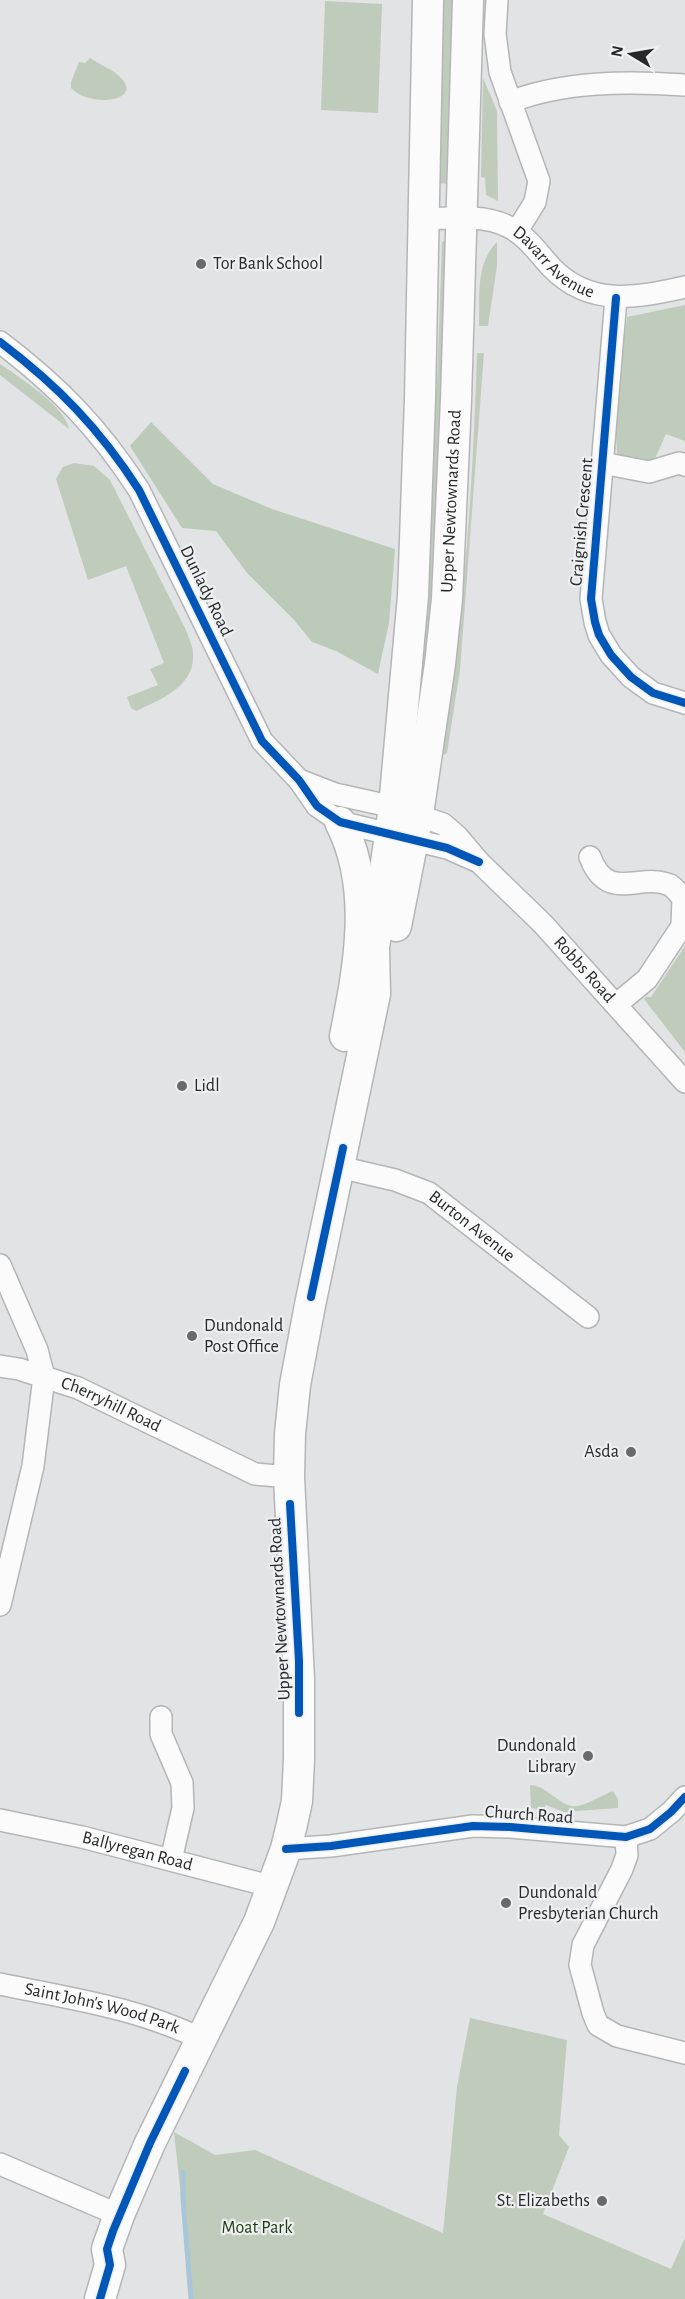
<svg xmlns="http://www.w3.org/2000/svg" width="685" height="2299" font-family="'Alegreya Sans',sans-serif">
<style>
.green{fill:#bfccbc}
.forest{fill:#bccbb9}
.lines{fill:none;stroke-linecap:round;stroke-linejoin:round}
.stream{stroke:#a9c6d8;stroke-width:5}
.minor-casing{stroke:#b4b5b6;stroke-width:24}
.highway-casing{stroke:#b4b5b6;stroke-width:33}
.minor{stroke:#fbfbfb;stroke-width:21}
.highway{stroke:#fbfbfb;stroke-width:30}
.cycleway-casing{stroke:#eeeff2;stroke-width:11}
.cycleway{stroke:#0057b8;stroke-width:8}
.poi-dot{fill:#68696a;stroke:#eeeff2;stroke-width:2}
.labels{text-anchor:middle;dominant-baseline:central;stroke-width:4.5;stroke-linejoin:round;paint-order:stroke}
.street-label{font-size:18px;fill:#272829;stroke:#eeeff2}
.poi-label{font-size:18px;fill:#272829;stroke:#eeeff2;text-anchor:start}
.park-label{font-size:18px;fill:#193d0b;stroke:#eeeff2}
</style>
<rect width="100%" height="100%" fill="#e2e3e4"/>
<g class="green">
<path d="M 438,0 L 455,0 L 451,184 L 435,183 Z"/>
<path d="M 325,1 L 382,4 L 378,113 L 321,110 Z"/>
<path d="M 90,58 C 99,64 110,68 118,75 C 148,101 90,109 71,88 L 71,82 L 79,62 L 85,63 Z"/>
<path d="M 483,78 L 497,111 L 498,201 L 486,195 L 485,178 L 481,177 Z"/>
<path d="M 443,241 L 450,242 L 446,386 L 439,420 L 433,610 L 414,748 L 429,417 L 437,386 L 442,243 Z"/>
<path d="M 497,242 L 497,266 L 488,326 L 479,326 C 480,297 475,264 497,242 Z"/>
<path d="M 685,305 L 685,441 L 666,434 L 653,463 L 627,461 L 617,453 L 615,415 L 627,317 Z"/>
<path d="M 477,353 L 484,353 L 460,670 L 447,753 L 444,755 L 442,751 C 464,620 473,486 477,353 Z"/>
<path d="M 0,364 C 19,377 65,406 69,429 L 0,375 Z"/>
<path d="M 74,463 L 94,466 L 110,480 L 186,630 C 188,637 193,646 193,653 C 196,686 160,700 136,711 L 131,708 L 127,697 L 158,685 L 150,669 L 164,663 L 126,566 L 88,580 L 56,479 L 63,467 Z"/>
<path d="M 685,946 L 685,1052 L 644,999 L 646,997 L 651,997 Z"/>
<path d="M 530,1785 C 547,1785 562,1809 577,1806 C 589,1804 602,1795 613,1791 L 618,1799 L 618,1808 L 564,1812 L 546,1805 L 543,1810 L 531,1808 Z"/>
<path d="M 470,2018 L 567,2040 L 559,2135 L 569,2147 L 543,2214 L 671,2269 L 685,2238 L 685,2299 L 192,2299 L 174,2132 L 215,2155 L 255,2150 L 443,2233 L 457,2087 Z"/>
</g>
<path class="forest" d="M 151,422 L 213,484 L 272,509 L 395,549 L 389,623 L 378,674 L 336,651 L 312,642 L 294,620 L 247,573 L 216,531 L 182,528 L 130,446 Z"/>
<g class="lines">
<path class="stream" d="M 183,2172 L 183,2199 L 191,2299"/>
<g class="minor-casing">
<g id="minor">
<path d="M 497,0 L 495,34 L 500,72 L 539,181 L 535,202 L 517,231"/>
<path d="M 510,102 C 564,81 628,81 685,85"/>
<path id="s1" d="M 424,219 C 451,218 484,214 509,227 C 527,236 539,254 552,268 C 590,307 637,298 685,287"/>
<path d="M 616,298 L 591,599 L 595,622 L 599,635 L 611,655 L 631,677 L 653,693 L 685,703"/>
<path d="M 0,342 C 58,386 99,428 139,490 L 262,741 L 299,780 L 317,806 L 340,822 L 447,848 L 479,862"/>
<path d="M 602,463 L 649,472 L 679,463 L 685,465"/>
<path id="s2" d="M 299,780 L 335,794 L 394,807 L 443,824 L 457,836 L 479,862 L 543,924 L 685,1082"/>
<path d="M 590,857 C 608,904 639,872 670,885 C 675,888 679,894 683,898 L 682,926 L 647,979 L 617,1004"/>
<path id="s3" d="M 339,1167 L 395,1180 L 429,1193 L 588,1317"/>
<path d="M 0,1265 L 37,1350 L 44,1377 L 33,1466 L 0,1605"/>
<path id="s4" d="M 0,1366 L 19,1369 L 78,1388 L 255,1474 L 289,1477"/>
<path d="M 161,1717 L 161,1734 L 182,1783 L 183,1808 L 171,1860"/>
<path id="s5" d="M 0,1820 L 82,1837 L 274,1887"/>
<path d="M 626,1837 L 627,1855 L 622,1869 L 583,1945 L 580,1965 L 593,2013 L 598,2025 L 617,2036 L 685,2053"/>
<path d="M 286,1849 L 331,1846 L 473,1826 L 510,1827 L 626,1837 L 650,1829 L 671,1812 L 685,1797"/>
<path id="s6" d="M 0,1984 C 67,1998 139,2008 201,2039"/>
<path d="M 0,2164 L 119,2215"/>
</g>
</g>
<g class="highway-casing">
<g id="highway">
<path d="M 340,822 C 374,887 359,967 345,1036"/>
<path id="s7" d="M 396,926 L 418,814 L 440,664 L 447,599 L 456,400 L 468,0"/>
<path d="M 100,2299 L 110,2265 L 107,2249 L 119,2215 L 150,2143 L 259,1922 L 286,1849 L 292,1824 L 297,1801 L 299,1759 L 299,1679 L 289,1477 L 290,1434 L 295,1385 L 310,1305 L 375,994 L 374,947 L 394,807 L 413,596 L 420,399 L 428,0"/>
</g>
</g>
<use href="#minor" class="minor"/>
<use href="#highway" class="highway"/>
<g class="cycleway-casing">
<g id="cycleway">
<path d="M 616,298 L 591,599 L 595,622 L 599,635 L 611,655 L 631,677 L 653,693 L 685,703"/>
<path d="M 0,342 C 58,386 99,428 139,490 L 262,741 L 299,780 L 317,806 L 340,822 L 447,848 L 479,862"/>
<path d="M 311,1297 L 343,1148"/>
<path d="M 290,1504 L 299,1661 L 299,1713"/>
<path d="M 286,1849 L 331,1846 L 473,1826 L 510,1827 L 626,1837 L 650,1829 L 671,1812 L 685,1797"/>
<path d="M 100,2299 L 110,2265 L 107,2249 L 113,2231 L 150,2143 L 185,2071"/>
</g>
</g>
<use href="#cycleway" class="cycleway"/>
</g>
<g class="poi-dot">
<circle cx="201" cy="264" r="6"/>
<circle cx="182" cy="1086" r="6"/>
<circle cx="192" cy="1336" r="6"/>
<circle cx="631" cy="1452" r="6"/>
<circle cx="588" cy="1756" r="6"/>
<circle cx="506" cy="1903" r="6"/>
<circle cx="602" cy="2201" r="6"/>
</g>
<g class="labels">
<g class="street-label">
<text stroke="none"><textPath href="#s1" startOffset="144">Davarr Avenue</textPath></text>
<text stroke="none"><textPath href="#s7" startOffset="429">Upper Newtownards Road</textPath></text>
<text transform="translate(582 522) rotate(-85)">Craignish Crescent</text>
<text transform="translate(206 591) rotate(64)">Dunlady Road</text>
<text stroke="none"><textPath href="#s2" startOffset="354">Robbs Road</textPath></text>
<text stroke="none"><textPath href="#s3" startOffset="148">Burton Avenue</textPath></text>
<text stroke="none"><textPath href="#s4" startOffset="118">Cherryhill Road</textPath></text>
<text transform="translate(280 1609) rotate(-93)">Upper Newtownards Road</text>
<text transform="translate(529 1815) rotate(4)">Church Road</text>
<text stroke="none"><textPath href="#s5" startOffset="141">Ballyregan Road</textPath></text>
<text stroke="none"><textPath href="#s6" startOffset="105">Saint John's Wood Park</textPath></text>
</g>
<g class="poi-label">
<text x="213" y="264">Tor Bank School</text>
<text x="194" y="1086">Lidl</text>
<text x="204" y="1326">Dundonald<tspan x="204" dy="21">Post Office</tspan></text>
<text x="619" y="1452" text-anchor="end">Asda</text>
<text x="576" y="1746" text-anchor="end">Dundonald<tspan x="576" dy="21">Library</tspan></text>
<text x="518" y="1893">Dundonald<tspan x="518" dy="21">Presbyterian Church</tspan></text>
<text x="590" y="2201" text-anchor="end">St. Elizabeths</text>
</g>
<g class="park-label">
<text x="257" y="2228">Moat Park</text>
</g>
</g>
<g transform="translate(631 54) rotate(281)" stroke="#eeeff2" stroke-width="4.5" paint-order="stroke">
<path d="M0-4.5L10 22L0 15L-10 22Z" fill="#272829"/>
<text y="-9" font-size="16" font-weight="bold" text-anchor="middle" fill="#272829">N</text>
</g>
</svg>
